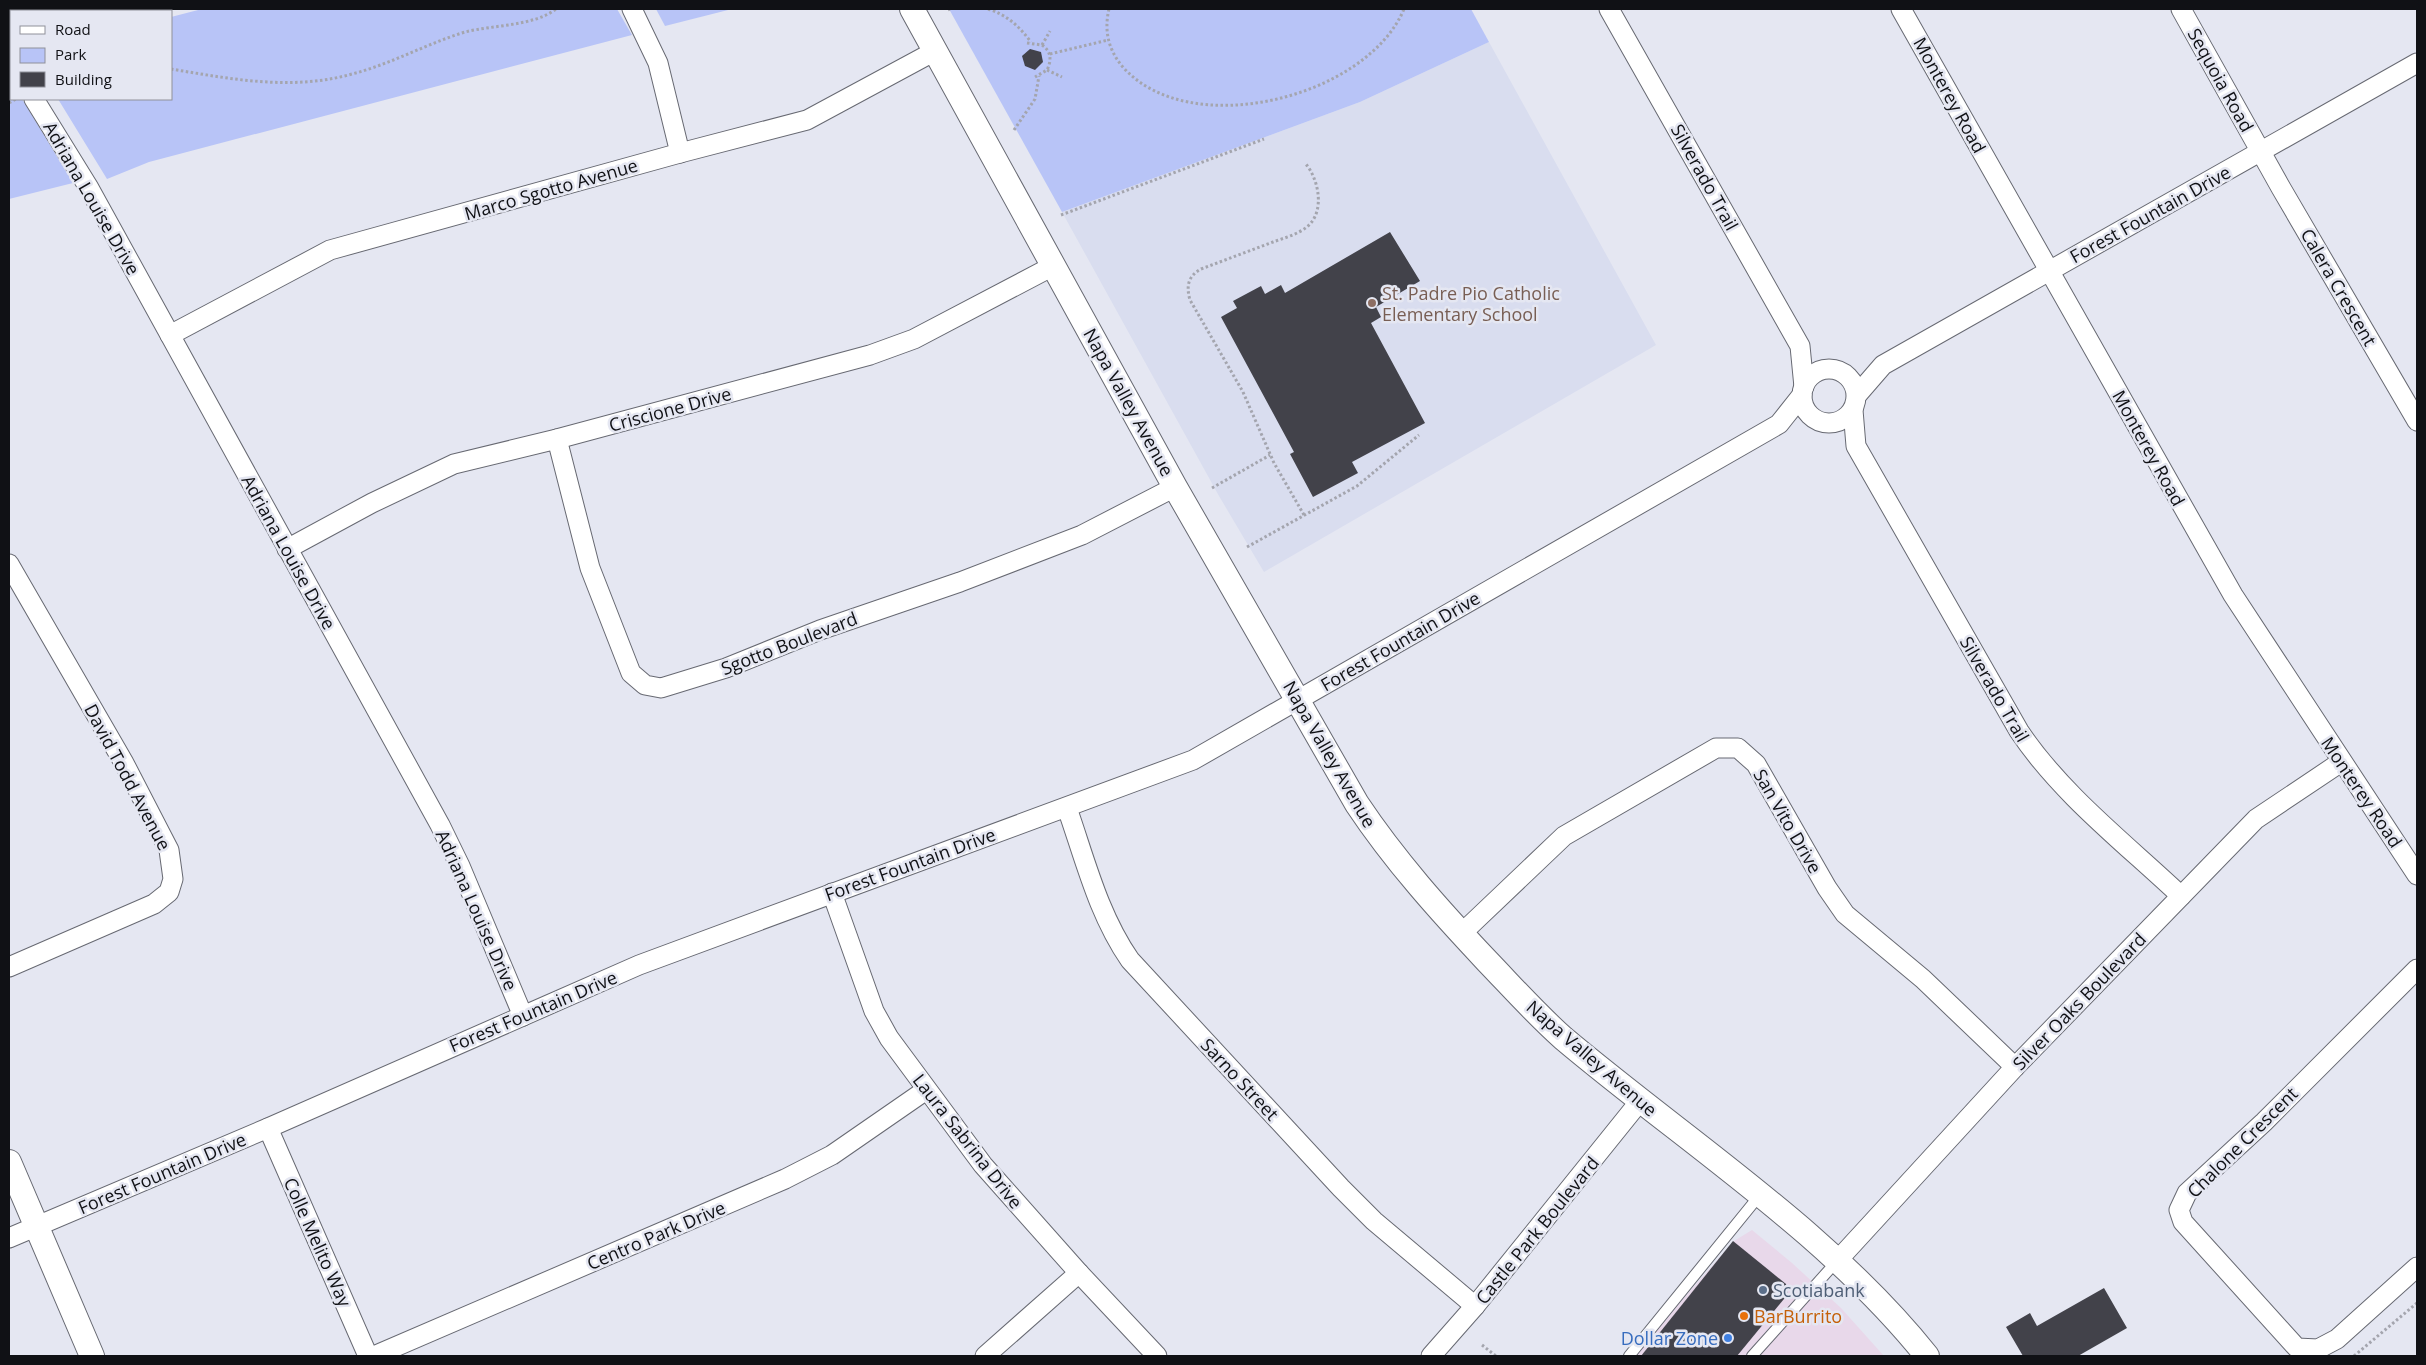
<svg xmlns="http://www.w3.org/2000/svg" width="2426" height="1365" font-family="'Open Sans',sans-serif">
<style>
.commercial{fill:#e8d8ea}
.built{fill:#d9ddef}
.green{fill:#b8c4f7}
.building{fill:#42424a}
.lines{fill:none;stroke-linecap:round;stroke-linejoin:round}
.service-casing{stroke:#676972;stroke-width:12}
.minor-casing{stroke:#676972;stroke-width:21}
.tertiary-casing{stroke:#676972;stroke-width:26}
.path{stroke:#a4a5ae;stroke-width:3;stroke-dasharray:2.5 2.5;stroke-linecap:butt}
.service{stroke:#fff;stroke-width:10}
.minor{stroke:#fff;stroke-width:19}
.tertiary{stroke:#fff;stroke-width:24}
.education-dot{fill:#8d6e63;stroke:#e5e7f2;stroke-width:2}
.service-dot{fill:#5c6f8a;stroke:#e5e7f2;stroke-width:2}
.food-dot{fill:#e8710a;stroke:#e5e7f2;stroke-width:2}
.shop-dot{fill:#3f7fe0;stroke:#e5e7f2;stroke-width:2}
.labels{text-anchor:middle;dominant-baseline:central;stroke-width:5;stroke-linejoin:round;paint-order:stroke}
.street-label{font-size:18px;fill:#101115;stroke:#e5e7f2}
.education-label{font-size:18px;fill:#785e54;stroke:#e5e7f2;text-anchor:start}
.service-label{font-size:18px;fill:#4e5e75;stroke:#e5e7f2;text-anchor:start}
.food-label{font-size:18px;fill:#c56008;stroke:#e5e7f2;text-anchor:start}
.shop-label{font-size:18px;fill:#366cbe;stroke:#e5e7f2;text-anchor:end}
</style>
<rect width="100%" height="100%" fill="#e5e7f2"/>
<path class="commercial" d="M 1752,1230 L 1792,1263 L 1841,1308 L 1884,1356 L 1633,1356 L 1734,1241 Z"/>
<path class="built" d="M 1489,42 L 1656,345 L 1264,572 L 1219,496 L 1062,212 L 1360,102 Z"/>
<g class="green">
<path d="M 202,9 L 617,9 L 632,35 L 149,162 L 107,179 L 58,99 L 171,99 L 171,17 Z"/>
<path d="M 656,9 L 732,9 L 665,26 Z"/>
<path d="M 949,9 L 1471,9 L 1489,42 L 1360,102 L 1062,212 Z"/>
<path d="M 9,78 L 11,82 L 11,99 L 22,99 L 73,183 L 9,199 Z"/>
</g>
<g class="building">
<path d="M 1030,49 L 1041,52 L 1043,62 L 1035,70 L 1025,66 L 1022,56 Z"/>
<path d="M 1390,232 L 1420,281 L 1376,307 L 1381,317 L 1371,323 L 1425,423 L 1352,462 L 1358,473 L 1313,497 L 1290,454 L 1294,452 L 1221,317 L 1237,308 L 1233,301 L 1261,286 L 1265,294 L 1281,285 L 1285,293 Z"/>
<path d="M 1733,1241 L 1786,1284 L 1788,1294 L 1737,1356 L 1641,1356 Z"/>
<path d="M 2104,1288 L 2127,1328 L 2078,1356 L 2023,1356 L 2006,1327 L 2030,1313 L 2037,1326 Z"/>
</g>
<g class="lines">
<g class="service-casing">
<g id="service">
<path d="M 1629,1356 L 1759,1196"/>
<path d="M 1752,1356 L 1837,1261"/>
</g>
</g>
<g class="minor-casing">
<g id="minor">
<path d="M 632,9 L 658,63 L 680,153"/>
<path d="M 1609,9 L 1800,346 L 1804,387"/>
<path d="M 1901,9 L 2233,595 L 2417,875"/>
<path d="M 2181,9 L 2281,188 L 2417,421"/>
<path d="M 9,57 L 11,61"/>
<path d="M 34,99 L 89,188 L 440,825 L 460,866 L 523,1016"/>
<path d="M 170,335 L 330,250 L 680,153 L 807,120 L 935,51"/>
<circle cx="1829" cy="396" r="27"/>
<path d="M 1857,395 L 1883,365 L 2417,63"/>
<path d="M 1853,410 L 1856,446 L 2019,731 C 2061,794 2126,844 2181,896"/>
<path d="M 557,439 L 590,568 L 631,673 L 645,685 L 661,688 L 726,668 L 820,630 L 960,582 L 1082,535 L 1175,487"/>
<path d="M 287,549 L 372,503 L 454,464 L 557,439 L 870,355 L 914,339 L 1053,266"/>
<path d="M 9,564 L 124,763 L 169,850 L 173,879 L 169,892 L 154,904 L 9,967"/>
<path d="M 1067,808 C 1085,859 1098,914 1130,960 L 1341,1188 L 1374,1221 L 1475,1306"/>
<path d="M 832,893 L 874,1011 L 889,1038 L 983,1165 L 1079,1273 L 1157,1356"/>
<path d="M 1461,934 L 1564,836 L 1716,748 L 1738,748 L 1756,764 L 1827,888 L 1845,914 L 1923,979 L 2015,1067"/>
<path d="M 2417,969 L 2264,1122 L 2187,1193 L 2179,1210 L 2183,1222 L 2297,1348 L 2318,1349 L 2337,1339 L 2417,1267"/>
<path d="M 268,1128 L 368,1356"/>
<path d="M 9,1238 L 268,1128 L 639,965 L 1193,760 L 1779,424 L 1802,395"/>
<path d="M 1837,1261 L 2015,1067 L 2256,819 L 2341,762"/>
<path d="M 374,1356 L 785,1179 L 832,1155 L 926,1090"/>
<path d="M 985,1356 L 1079,1273"/>
<path d="M 1431,1356 L 1475,1306 L 1640,1101"/>
</g>
</g>
<g class="tertiary-casing">
<g id="tertiary">
<path d="M 912,9 L 1175,487 L 1357,804 C 1395,861 1440,911 1487,961 C 1512,987 1536,1014 1563,1038 C 1685,1141 1827,1231 1927,1356"/>
<path d="M 9,1162 L 92,1356"/>
</g>
</g>
<g class="path">
<path d="M 988,9 C 1007,15 1019,26 1031,42"/>
<path d="M 1109,9 C 1104,30 1108,49 1122,66 C 1188,143 1367,98 1404,9"/>
<path d="M 948,10 L 950,9"/>
<path d="M 1027,43 L 1042,45 C 1051,51 1052,60 1047,70 L 1035,77"/>
<path d="M 1042,45 L 1050,31"/>
<path d="M 1050,54 L 1108,40"/>
<path d="M 171,69 C 231,79 292,91 352,74 C 391,64 426,44 465,32 C 493,25 534,26 556,9"/>
<path d="M 1047,70 L 1062,77"/>
<path d="M 9,103 L 16,99"/>
<path d="M 1014,130 L 1035,99 L 1039,76"/>
<path d="M 1061,215 L 1264,139"/>
<path d="M 1212,488 L 1270,455"/>
<path d="M 1304,515 L 1274,463 L 1243,392 L 1190,300 C 1186,286 1188,276 1201,269 C 1225,260 1249,251 1273,242 C 1284,238 1299,234 1308,226 C 1325,211 1319,179 1305,163"/>
<path d="M 1247,547 L 1357,486 L 1419,435"/>
<path d="M 1482,1345 L 1496,1356"/>
<path d="M 2354,1356 L 2417,1303"/>
</g>
<use href="#service" class="service"/>
<use href="#minor" class="minor"/>
<use href="#tertiary" class="tertiary"/>
</g>
<circle class="education-dot" cx="1372" cy="303" r="5"/>
<circle class="service-dot" cx="1763" cy="1290" r="5"/>
<circle class="food-dot" cx="1744" cy="1316" r="5"/>
<circle class="shop-dot" cx="1728" cy="1338" r="5"/>
<g class="labels">
<g class="street-label">
<text transform="translate(2221 80) rotate(61)">Sequoia Road</text>
<text transform="translate(1950 95) rotate(61)">Monterey Road</text>
<text transform="translate(1705 177) rotate(61)">Silverado Trail</text>
<text transform="translate(551 189) rotate(-16)">Marco Sgotto Avenue</text>
<text transform="translate(92 198) rotate(60)">Adriana Louise Drive</text>
<text transform="translate(2150 214) rotate(-29)">Forest Fountain Drive</text>
<text transform="translate(2339 287) rotate(60)">Calera Crescent</text>
<text transform="translate(1129 402) rotate(61)">Napa Valley Avenue</text>
<text transform="translate(670 409) rotate(-15)">Criscione Drive</text>
<text transform="translate(2149 448) rotate(61)">Monterey Road</text>
<text transform="translate(289 552) rotate(61)">Adriana Louise Drive</text>
<text transform="translate(1400 641) rotate(-30)">Forest Fountain Drive</text>
<text transform="translate(789 643) rotate(-21)">Sgotto Boulevard</text>
<text transform="translate(1995 689) rotate(60)">Silverado Trail</text>
<text transform="translate(1330 754) rotate(60)">Napa Valley Avenue</text>
<text transform="translate(128 777) rotate(62)">David Todd Avenue</text>
<text transform="translate(2362 792) rotate(56)">Monterey Road</text>
<text transform="translate(1788 821) rotate(60)">San Vito Drive</text>
<text transform="translate(910 864) rotate(-20)">Forest Fountain Drive</text>
<text transform="translate(477 910) rotate(66)">Adriana Louise Drive</text>
<text transform="translate(2079 1001) rotate(-46)">Silver Oaks Boulevard</text>
<text transform="translate(533 1011) rotate(-23)">Forest Fountain Drive</text>
<text transform="translate(1592 1058) rotate(41)">Napa Valley Avenue</text>
<text transform="translate(1240 1079) rotate(47)">Sarno Street</text>
<text transform="translate(968 1141) rotate(52)">Laura Sabrina Drive</text>
<text transform="translate(2242 1142) rotate(-45)">Chalone Crescent</text>
<text transform="translate(162 1173) rotate(-23)">Forest Fountain Drive</text>
<text transform="translate(1537 1230) rotate(-51)">Castle Park Boulevard</text>
<text transform="translate(656 1235) rotate(-23)">Centro Park Drive</text>
<text transform="translate(318 1242) rotate(66)">Colle Melito Way</text>
</g>
<g class="education-label">
<text x="1382" y="293">St. Padre Pio Catholic<tspan x="1382" dy="21">Elementary School</tspan></text>
</g>
<g class="service-label">
<text x="1773" y="1290">Scotiabank</text>
</g>
<g class="food-label">
<text x="1754" y="1316">BarBurrito</text>
</g>
<g class="shop-label">
<text x="1718" y="1338">Dollar Zone</text>
</g>
</g>
<rect width="2426" height="1365" fill="none" stroke="#101115" stroke-width="20"/>
<rect x="10" y="10" width="162" height="90" fill="#e5e7f2" stroke="#90919a"/>
<rect x="20" y="26" width="25" height="8" fill="#ffffff" stroke="#90919a"/>
<text x="55" y="35" font-size="15" fill="#101115">Road</text>
<rect x="20" y="48" width="25" height="15" fill="#b8c4f7" stroke="#90919a"/>
<text x="55" y="60" font-size="15" fill="#101115">Park</text>
<rect x="20" y="72" width="25" height="15" fill="#42424a" stroke="#90919a"/>
<text x="55" y="85" font-size="15" fill="#101115">Building</text>
</svg>
